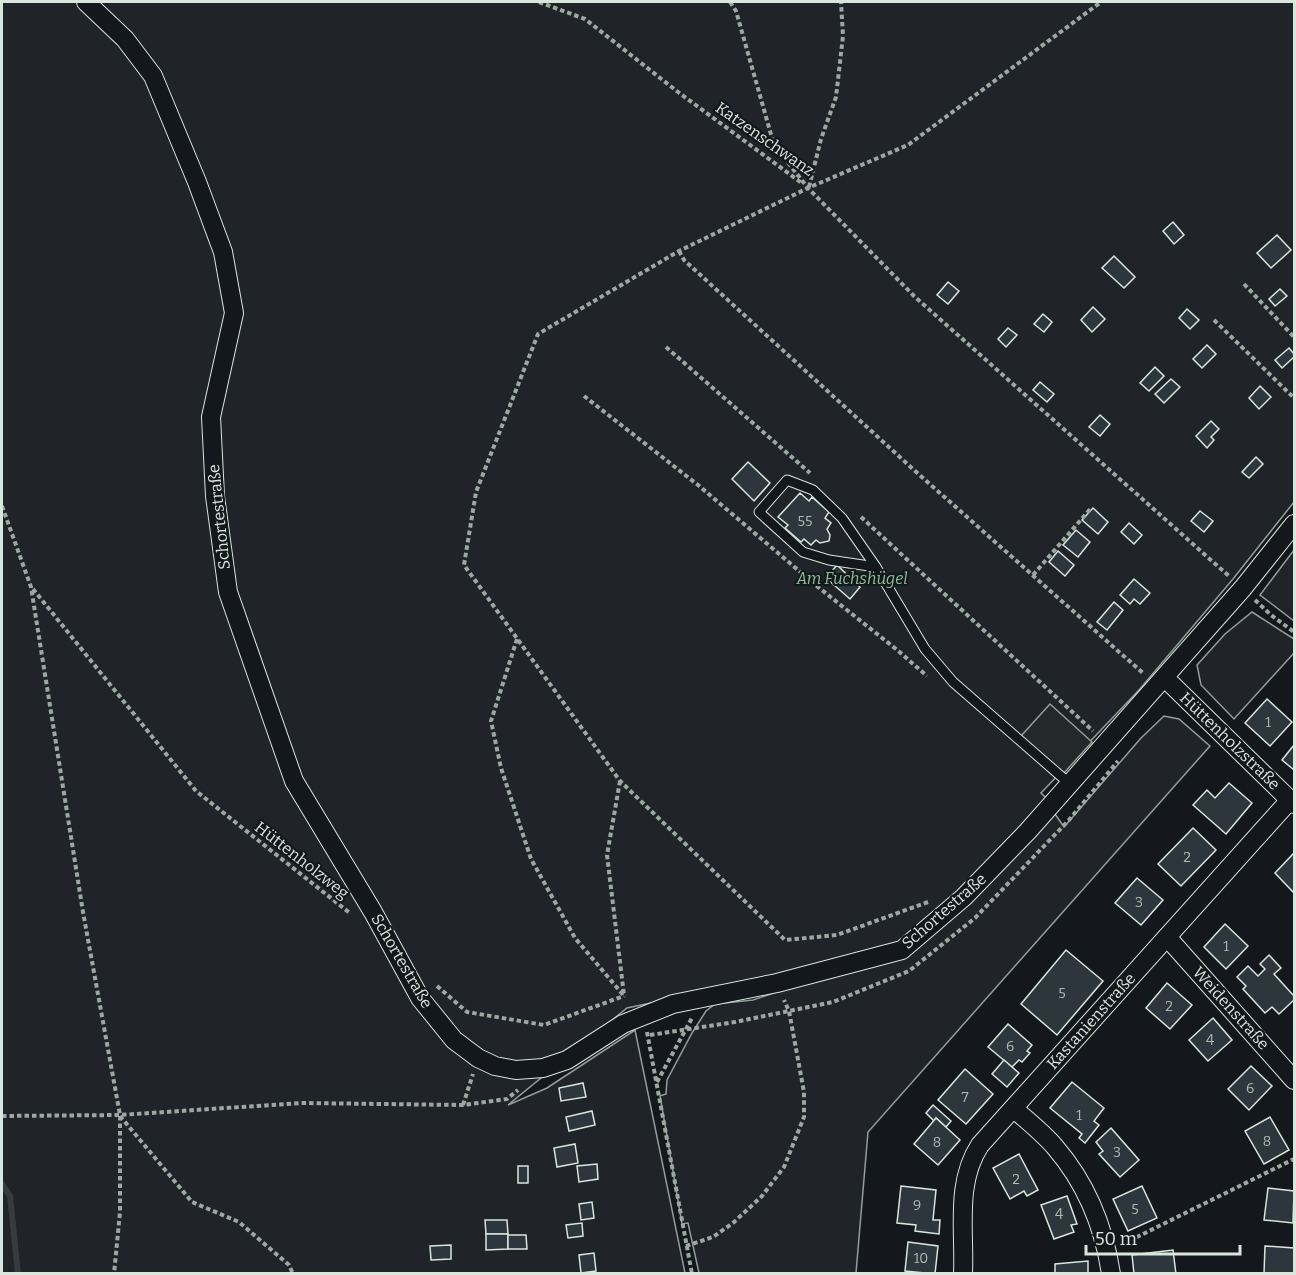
<svg xmlns="http://www.w3.org/2000/svg" width="1296" height="1275" font-family="Bitter,serif">
<style>
.green{fill:#202428;stroke:#939e99;stroke-width:1.5}
.parking{fill:#24282b;stroke:#939e99;stroke-width:1.5}
.lines{fill:none;stroke-linecap:round;stroke-linejoin:round}
.stream{stroke:#363b3e;stroke-width:6}
.building{fill:#2c363c;stroke:#d8e6dc;stroke-width:1.5}
.lane-casing{stroke:#d8e6dc;stroke-width:11}
.street-casing{stroke:#d8e6dc;stroke-width:20}
.path{stroke:#9da8a2;stroke-width:4;stroke-dasharray:4.5 3;stroke-linecap:butt}
.lane{stroke:#14181c;stroke-width:9}
.street{stroke:#14181c;stroke-width:18}
.labels{text-anchor:middle;dominant-baseline:central;stroke-width:4.5;stroke-linejoin:round;paint-order:stroke}
.number-label{font-size:14px;fill:#adbab4}
.street-label{font-size:16px;fill:#d8e6dc;stroke:#14181c}
.park-label{font-size:16px;font-style:italic;fill:#8ac095;stroke:#14181c}
</style>
<rect width="100%" height="100%" fill="#14181c"/>
<g class="green">
<path d="M 2,2 L 1294,2 L 1294,502 L 1233,579 L 1139,690 L 1041,793 L 1047,799 L 1051,816 L 1055,814 L 1064,827 L 1141,738 L 1164,716 L 1179,719 L 1210,746 L 868,1132 L 856,1273 L 699,1273 L 688,1223 L 682,1224 L 660,1096 L 666,1094 L 667,1080 L 692,1033 L 706,1011 L 715,1004 L 753,1000 L 798,985 L 800,972 L 627,1008 L 508,1105 L 547,1088 L 635,1030 L 685,1273 L 2,1274 Z"/>
<path d="M 1294,550 L 1294,621 L 1260,595 Z"/>
<path d="M 1252,612 L 1294,639 L 1294,653 L 1234,719 L 1201,685 L 1197,665 L 1225,634 Z"/>
</g>
<path class="parking" d="M 1050,704 L 1092,742 L 1063,774 L 1021,736 Z"/>
<g class="lines">
<path class="stream" d="M 2,1184 L 10,1196 L 18,1274"/>
</g>
<g class="building">
<path d="M 1173,222 L 1184,235 L 1174,244 L 1163,231 Z"/>
<path d="M 1277,235 L 1291,250 L 1271,268 L 1257,253 Z"/>
<path d="M 1114,256 L 1135,277 L 1124,288 L 1102,268 Z"/>
<path d="M 948,282 L 959,291 L 948,304 L 937,295 Z"/>
<path d="M 1280,289 L 1287,296 L 1275,306 L 1269,299 Z"/>
<path d="M 1093,307 L 1105,319 L 1092,332 L 1081,320 Z"/>
<path d="M 1187,309 L 1199,320 L 1190,329 L 1179,318 Z"/>
<path d="M 1043,314 L 1052,322 L 1044,332 L 1034,324 Z"/>
<path d="M 1008,328 L 1017,335 L 1006,347 L 998,339 Z"/>
<path d="M 1207,345 L 1216,354 L 1202,368 L 1193,359 Z"/>
<path d="M 1289,348 L 1294,354 L 1294,357 L 1282,368 L 1275,360 Z"/>
<path d="M 1155,367 L 1164,376 L 1149,391 L 1140,383 Z"/>
<path d="M 1171,379 L 1180,387 L 1164,403 L 1155,394 Z"/>
<path d="M 1040,382 L 1054,394 L 1047,402 L 1033,390 Z"/>
<path d="M 1260,386 L 1271,397 L 1259,409 L 1249,398 Z"/>
<path d="M 1100,415 L 1110,424 L 1100,436 L 1089,427 Z"/>
<path d="M 1211,421 L 1219,429 L 1211,437 L 1214,440 L 1207,448 L 1196,436 Z"/>
<path d="M 1256,457 L 1263,464 L 1249,478 L 1242,472 Z"/>
<path d="M 748,462 L 770,483 L 754,501 L 732,479 Z"/>
<path d="M 800,493 L 809,501 L 812,497 L 829,512 L 825,518 L 831,523 L 827,529 L 830,535 L 829,541 L 820,543 L 816,540 L 811,545 L 804,539 L 801,542 L 785,528 L 788,525 L 778,517 Z"/>
<path d="M 1093,508 L 1108,522 L 1098,534 L 1082,520 Z"/>
<path d="M 1200,511 L 1213,521 L 1204,532 L 1191,521 Z"/>
<path d="M 1129,523 L 1142,535 L 1134,544 L 1121,532 Z"/>
<path d="M 1076,530 L 1090,542 L 1078,557 L 1063,545 Z"/>
<path d="M 1058,551 L 1074,565 L 1065,576 L 1049,562 Z"/>
<path d="M 837,565 L 860,587 L 850,599 L 826,578 Z"/>
<path d="M 1134,579 L 1150,593 L 1140,604 L 1134,599 L 1130,604 L 1120,595 Z"/>
<path d="M 1114,602 L 1123,610 L 1107,630 L 1097,622 Z"/>
<path d="M 1267,699 L 1292,722 L 1270,746 L 1245,723 Z"/>
<path d="M 1294,745 L 1294,770 L 1282,760 Z"/>
<path d="M 1229,783 L 1252,803 L 1226,834 L 1193,805 L 1207,790 L 1215,798 Z"/>
<path d="M 1193,828 L 1216,850 L 1181,886 L 1158,864 Z"/>
<path d="M 1294,853 L 1294,893 L 1275,873 Z"/>
<path d="M 1137,878 L 1163,900 L 1141,925 L 1115,903 Z"/>
<path d="M 1225,924 L 1248,946 L 1226,969 L 1204,947 Z"/>
<path d="M 1066,950 L 1103,981 L 1057,1035 L 1021,1004 Z"/>
<path d="M 1269,955 L 1281,968 L 1274,974 L 1294,996 L 1294,1000 L 1279,1014 L 1272,1007 L 1265,1013 L 1243,989 L 1246,986 L 1237,977 L 1248,966 L 1258,976 L 1265,969 L 1260,964 Z"/>
<path d="M 1167,983 L 1192,1005 L 1170,1029 L 1146,1008 Z"/>
<path d="M 1213,1018 L 1232,1040 L 1208,1061 L 1189,1040 Z"/>
<path d="M 1008,1024 L 1032,1045 L 1027,1051 L 1030,1053 L 1022,1062 L 1019,1060 L 1012,1067 L 988,1047 Z"/>
<path d="M 1004,1060 L 1019,1073 L 1007,1087 L 992,1074 Z"/>
<path d="M 1251,1066 L 1272,1086 L 1249,1110 L 1228,1089 Z"/>
<path d="M 965,1069 L 993,1094 L 966,1124 L 938,1100 Z"/>
<path d="M 1072,1082 L 1104,1108 L 1094,1121 L 1099,1125 L 1085,1143 L 1079,1138 L 1082,1134 L 1050,1108 Z"/>
<path d="M 583,1083 L 586,1097 L 561,1101 L 559,1088 Z"/>
<path d="M 933,1105 L 951,1121 L 946,1127 L 936,1118 L 934,1121 L 926,1113 Z"/>
<path d="M 592,1111 L 595,1125 L 569,1131 L 566,1117 Z"/>
<path d="M 1270,1117 L 1289,1150 L 1264,1164 L 1245,1131 Z"/>
<path d="M 936,1118 L 960,1140 L 938,1165 L 914,1144 Z"/>
<path d="M 1111,1128 L 1139,1160 L 1120,1177 L 1099,1154 L 1103,1151 L 1096,1142 Z"/>
<path d="M 575,1144 L 578,1163 L 557,1167 L 554,1148 Z"/>
<path d="M 1019,1154 L 1038,1190 L 1027,1196 L 1024,1191 L 1010,1199 L 993,1168 Z"/>
<path d="M 597,1164 L 598,1179 L 579,1182 L 577,1166 Z"/>
<rect x="518" y="1166" width="10" height="17"/>
<path d="M 901,1186 L 936,1190 L 933,1220 L 940,1220 L 939,1234 L 915,1231 L 916,1225 L 897,1223 Z"/>
<path d="M 1142,1186 L 1157,1218 L 1128,1231 L 1113,1199 Z"/>
<path d="M 1268,1188 L 1294,1191 L 1293,1223 L 1264,1220 Z"/>
<path d="M 1067,1196 L 1077,1224 L 1071,1225 L 1074,1232 L 1054,1239 L 1041,1205 Z"/>
<path d="M 592,1202 L 594,1218 L 581,1220 L 579,1204 Z"/>
<path d="M 485,1220 L 507,1220 L 508,1234 L 486,1234 Z"/>
<path d="M 582,1223 L 583,1236 L 568,1238 L 566,1225 Z"/>
<path d="M 486,1234 L 508,1234 L 508,1249 L 486,1250 Z"/>
<path d="M 508,1235 L 526,1235 L 527,1249 L 508,1249 Z"/>
<path d="M 908,1242 L 938,1246 L 935,1274 L 905,1271 Z"/>
<path d="M 451,1245 L 451,1259 L 431,1260 L 430,1246 Z"/>
<path d="M 1265,1246 L 1294,1248 L 1294,1274 L 1264,1274 Z"/>
<path d="M 1173,1250 L 1176,1274 L 1134,1274 L 1132,1255 Z"/>
<path d="M 594,1253 L 596,1271 L 581,1273 L 579,1255 Z"/>
<path d="M 1088,1261 L 1088,1274 L 1055,1274 L 1055,1264 Z"/>
</g>
<g class="lines">
<g class="lane-casing">
<path id="lane" d="M 876,567 L 829,560 L 803,552 L 759,512 L 787,480 L 813,490 L 842,518 L 876,567 L 925,649 L 953,682 L 1071,785"/>
</g>
<g class="street-casing">
<g id="street">
<path d="M 86,2 L 125,39 L 153,76 L 197,182 L 223,252 L 234,313 L 211,417 L 215,496 L 228,592 L 294,781 L 373,912 L 420,998 L 454,1040 L 478,1058 L 495,1066 L 516,1070 L 543,1068 L 567,1060 L 623,1024 L 673,1004 L 777,983 L 902,950 L 964,897 L 1028,831 L 1243,588 L 1294,524"/>
<path d="M 1165,678 L 1294,804"/>
<path d="M 1167,937 L 1294,1080"/>
<path d="M 1014,1109 C 1028,1121 1043,1133 1055,1147 C 1086,1183 1104,1227 1111,1274"/>
<path d="M 963,1274 C 965,1230 955,1183 980,1145 L 1290,800"/>
</g>
</g>
<g class="path">
<path d="M 539,2 L 585,19 L 678,92 L 803,184"/>
<path d="M 730,2 L 736,11 L 774,145 L 808,188 L 914,296 L 1230,577"/>
<path d="M 809,187 L 821,139 L 836,97 L 843,36 L 841,2"/>
<path d="M 679,251 L 684,260 L 914,470 L 1144,674"/>
<path d="M 1244,284 L 1294,337"/>
<path d="M 1214,320 L 1294,398"/>
<path d="M 666,347 L 810,473"/>
<path d="M 584,396 L 698,485 L 818,587 L 896,649 L 927,676"/>
<path d="M 2,506 L 31,587 L 83,912 L 120,1115 L 120,1212 L 114,1274"/>
<path d="M 861,517 L 1093,731"/>
<path d="M 1033,575 L 1092,507"/>
<path d="M 33,589 L 196,791 L 351,914"/>
<path d="M 1255,600 L 1271,615 L 1294,632"/>
<path d="M 517,639 L 491,721 L 501,768 L 531,859 L 575,938 L 625,997"/>
<path d="M 620,781 L 607,855 L 624,995"/>
<path d="M 928,902 L 837,935 L 785,940 L 620,781 L 464,565 L 476,492 L 538,334 L 679,251 L 808,188 L 908,145 L 1101,2"/>
<path d="M 437,986 L 467,1012 L 544,1025 L 624,996"/>
<path d="M 647,1032 L 692,1274"/>
<path d="M 650,1035 L 735,1022 L 833,1002 L 909,971 L 975,918 L 1069,820 L 1118,761"/>
<path d="M 657,1082 L 692,1018"/>
<path d="M 463,1105 L 473,1074"/>
<path d="M 2,1116 L 120,1115 L 301,1103 L 463,1105 L 507,1099 L 518,1090"/>
<path d="M 120,1116 L 192,1202 L 239,1222 L 289,1265 L 293,1274"/>
<path d="M 1123,1244 L 1294,1159"/>
<path d="M 686,1246 L 713,1237 L 733,1223 L 762,1196 L 784,1167 L 804,1117 L 804,1092 L 789,1011 L 784,1000"/>
</g>
<use href="#lane" class="lane"/>
<use href="#street" class="street"/>
</g>
<g class="labels">
<g class="number-label">
<text x="805" y="521">55</text>
<text x="1268" y="722">1</text>
<text x="1187" y="857">2</text>
<text x="1139" y="902">3</text>
<text x="1226" y="946">1</text>
<text x="1062" y="993">5</text>
<text x="1169" y="1006">2</text>
<text x="1210" y="1040">4</text>
<text x="1010" y="1046">6</text>
<text x="1250" y="1088">6</text>
<text x="965" y="1097">7</text>
<text x="1079" y="1115">1</text>
<text x="1267" y="1141">8</text>
<text x="937" y="1142">8</text>
<text x="1117" y="1152">3</text>
<text x="1016" y="1179">2</text>
<text x="917" y="1205">9</text>
<text x="1135" y="1209">5</text>
<text x="1059" y="1214">4</text>
<text x="921" y="1258">10</text>
</g>
<g class="street-label">
<text transform="translate(765 139) rotate(35)">Katzenschwanz</text>
<text transform="translate(219 517) rotate(-96)">Schortestraße</text>
<text transform="translate(1230 741) rotate(44)">Hüttenholzstraße</text>
<text transform="translate(302 860) rotate(38)">Hüttenholzweg</text>
<text transform="translate(944 911) rotate(-41)">Schortestraße</text>
<text transform="translate(402 961) rotate(60)">Schortestraße</text>
<text transform="translate(1231 1008) rotate(48)">Weidenstraße</text>
<text transform="translate(1091 1021) rotate(-48)">Kastanienstraße</text>
</g>
<g class="park-label">
<text x="852" y="578">Am Fuchshügel</text>
</g>
</g>
<rect width="1296" height="1275" fill="none" stroke="#d8e6dc" stroke-width="6"/>
<path d="M1086 1245v9h154v-9" fill="none" stroke="#d8e6dc" stroke-width="3"/>
<text x="1095" y="1245" font-size="18" fill="#d8e6dc" stroke="#14181c" stroke-width="4.5" paint-order="stroke">50 m</text>
</svg>
